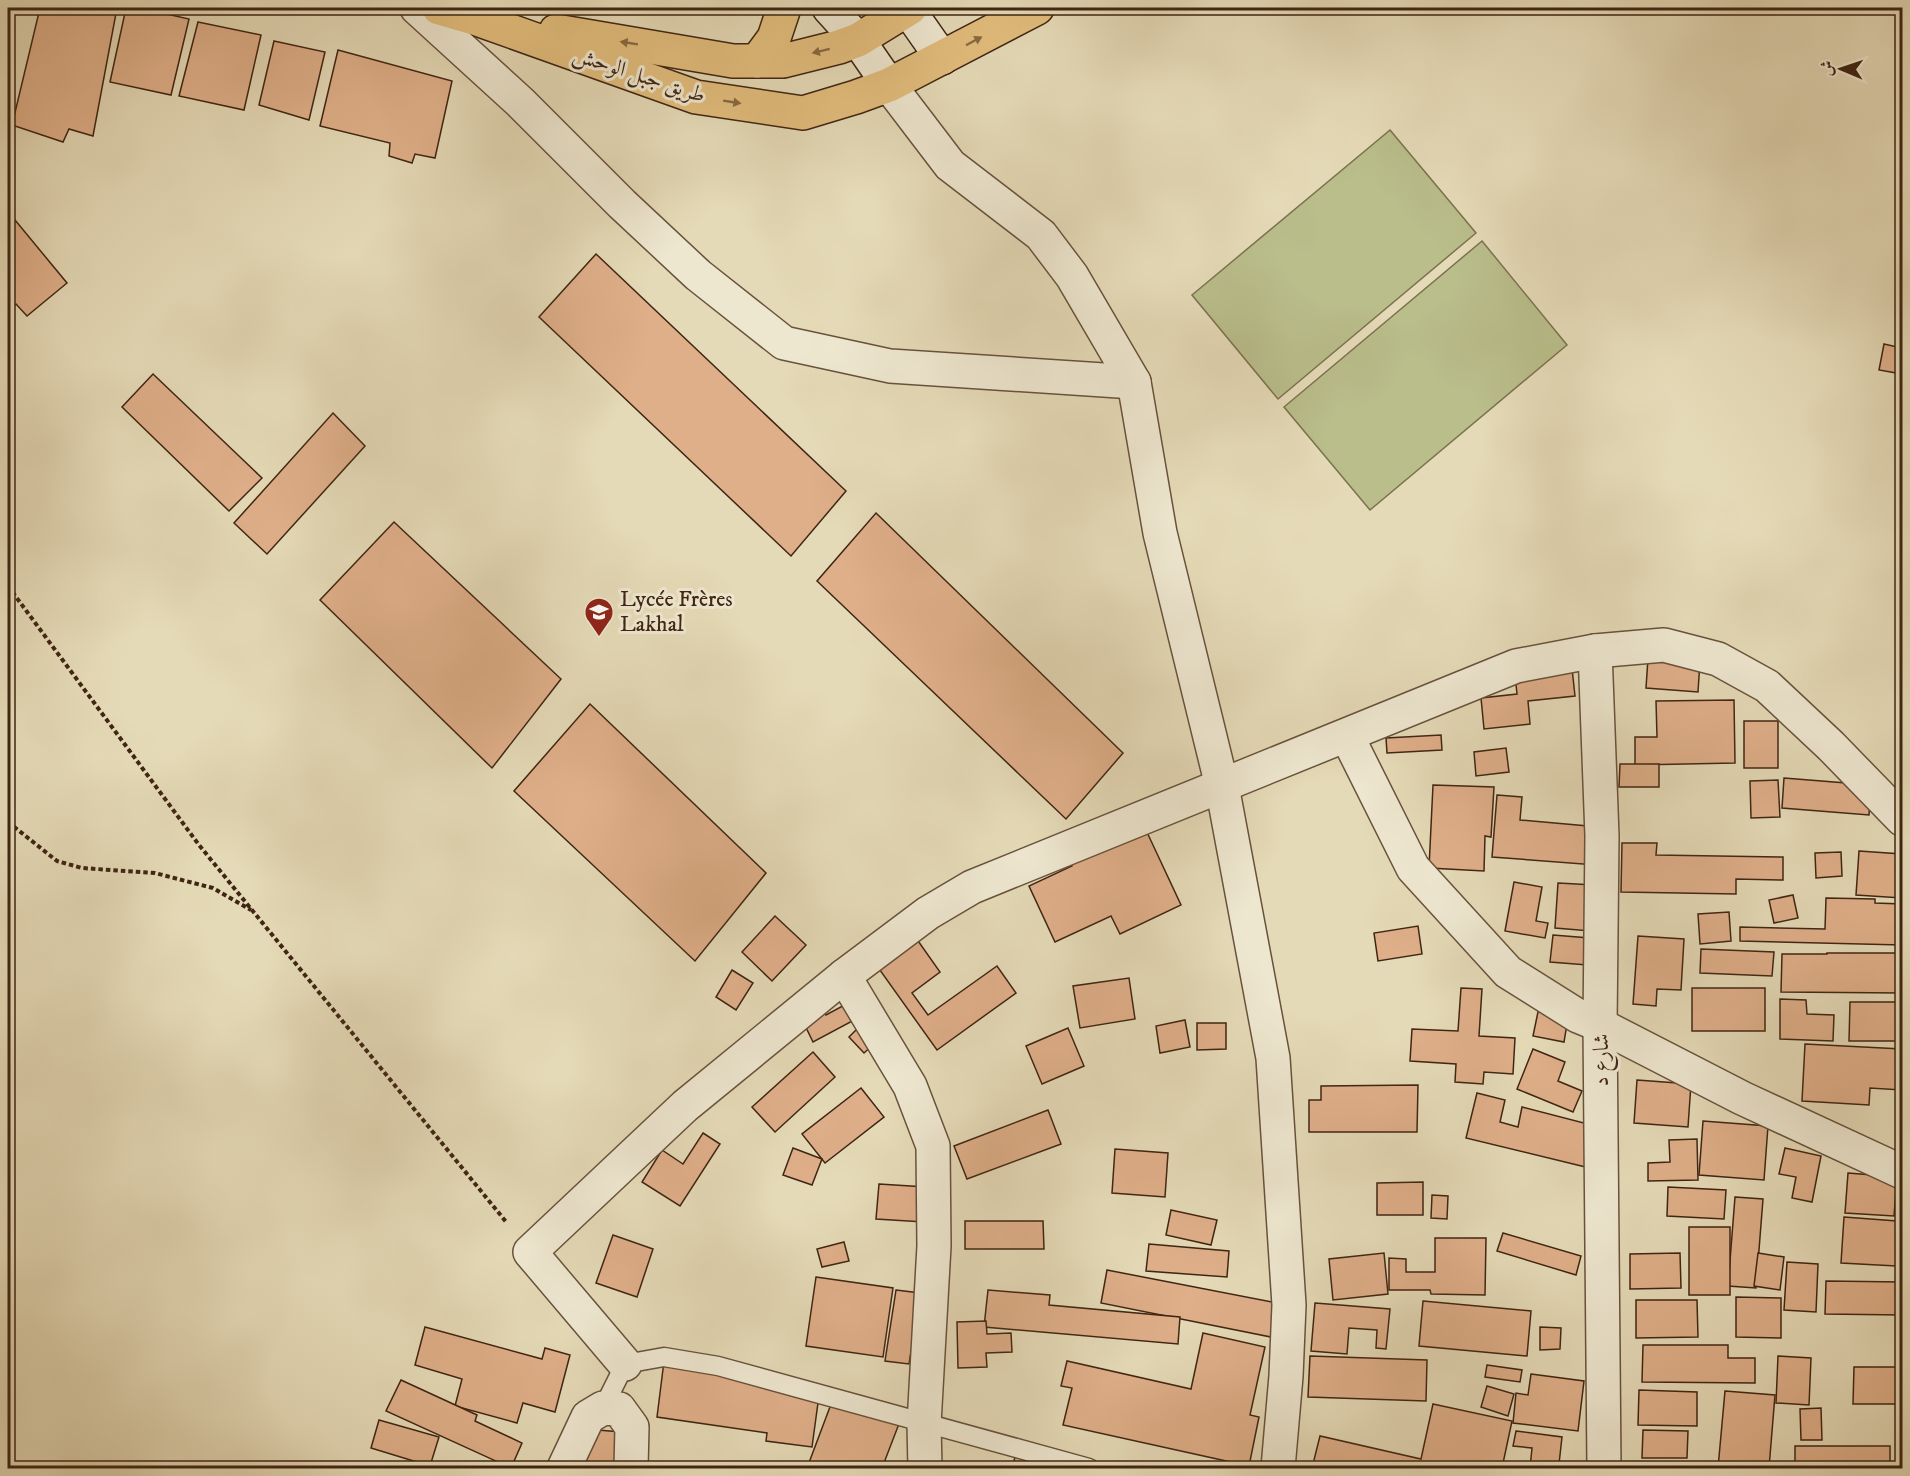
<svg xmlns="http://www.w3.org/2000/svg" width="1910" height="1476" font-family="'IM FELL DW Pica',Amiri,serif">
<style>
.pitch{fill:#b9be8b;stroke:#7c724f;stroke-width:1.5}
.building{fill:#dfaf89;stroke:#3f2513;stroke-width:1.5}
.lines{fill:none;stroke-linecap:round;stroke-linejoin:round}
.lane-casing{stroke:#68523c;stroke-width:21}
.street-casing{stroke:#68523c;stroke-width:36}
.secondary-casing{stroke:#3f2513;stroke-width:36}
.primary-casing{stroke:#3f2513;stroke-width:36}
.path{stroke:#3f2513;stroke-width:4;stroke-dasharray:4.5 3;stroke-linecap:butt}
.lane{stroke:#eee7d0;stroke-width:18}
.street{stroke:#eee7d0;stroke-width:33}
.secondary{stroke:#eee7d0;stroke-width:33}
.primary{stroke:#e2bd7c;stroke-width:33}
.oneway{fill:#886942}
.labels{text-anchor:middle;dominant-baseline:central;stroke-width:6;stroke-linejoin:round;paint-order:stroke}
.street-label{font-size:22px;fill:#3f2513;stroke:#eee7d0}
.poi-label{font-size:22px;fill:#3f2513;stroke:#eee7d0;text-anchor:start}
</style>
<rect width="100%" height="100%" fill="#e5dab7"/>
<filter id="stains"><feTurbulence type="fractalNoise" baseFrequency=".00333" numOctaves="4"/><feColorMatrix values="0 0 0 0 .2 0 0 0 0 .09 0 0 0 0 .02 0 0 0 .5 -.17"/></filter>
<radialGradient id="worn" r=".72"><stop offset=".6" stop-color="#630" stop-opacity="0"/><stop offset="1" stop-color="#630" stop-opacity=".3"/></radialGradient>
<g class="pitch">
<path d="M 1390,130 L 1476,233 L 1278,399 L 1192,295 Z"/>
<path d="M 1482,241 L 1567,345 L 1370,510 L 1284,407 Z"/>
</g>
<g class="building">
<path d="M 40,8 L 117,8 L 93,136 L 69,129 L 63,142 L 12,125 Z"/>
<path d="M 126,8 L 140,8 L 189,19 L 171,95 L 110,82 Z"/>
<path d="M 198,22 L 261,35 L 244,110 L 179,96 Z"/>
<path d="M 274,41 L 325,52 L 309,120 L 259,105 Z"/>
<path d="M 338,50 L 452,81 L 435,158 L 415,154 L 412,163 L 389,156 L 390,143 L 320,126 Z"/>
<path d="M 15,220 L 67,283 L 27,316 L 16,304 L 8,311 L 8,227 Z"/>
<path d="M 596,254 L 846,491 L 791,556 L 539,317 Z"/>
<path d="M 1884,344 L 1902,348 L 1902,374 L 1879,370 Z"/>
<path d="M 153,374 L 262,478 L 229,511 L 122,407 Z"/>
<path d="M 333,413 L 365,446 L 267,554 L 234,523 Z"/>
<path d="M 876,513 L 1123,753 L 1066,819 L 817,581 Z"/>
<path d="M 394,522 L 561,679 L 492,768 L 320,600 Z"/>
<path d="M 1649,643 L 1701,646 L 1698,692 L 1646,688 Z"/>
<path d="M 1571,659 L 1575,696 L 1528,701 L 1530,724 L 1484,729 L 1481,698 L 1517,694 L 1514,665 Z"/>
<path d="M 1734,700 L 1735,763 L 1635,765 L 1635,737 L 1657,737 L 1656,701 Z"/>
<path d="M 590,704 L 766,873 L 695,961 L 514,791 Z"/>
<rect x="1744" y="721" width="34" height="47"/>
<path d="M 1441,735 L 1442,750 L 1387,753 L 1386,738 Z"/>
<path d="M 1506,748 L 1509,772 L 1476,776 L 1474,752 Z"/>
<path d="M 1620,764 L 1659,764 L 1659,787 L 1619,787 Z"/>
<path d="M 1784,778 L 1871,785 L 1869,815 L 1782,808 Z"/>
<path d="M 1778,780 L 1780,817 L 1751,818 L 1750,781 Z"/>
<path d="M 1433,785 L 1494,787 L 1491,837 L 1485,836 L 1484,871 L 1429,868 Z"/>
<path d="M 1497,795 L 1522,797 L 1520,820 L 1599,827 L 1596,865 L 1492,857 Z"/>
<path d="M 1138,813 L 1181,905 L 1120,934 L 1111,916 L 1055,942 L 1029,886 L 1072,866 L 1063,847 Z"/>
<path d="M 1622,843 L 1657,843 L 1656,855 L 1783,857 L 1783,880 L 1736,879 L 1736,894 L 1621,892 Z"/>
<path d="M 1859,851 L 1902,854 L 1902,898 L 1856,895 Z"/>
<path d="M 1841,852 L 1842,876 L 1816,878 L 1815,853 Z"/>
<path d="M 1514,882 L 1542,887 L 1536,921 L 1548,923 L 1545,938 L 1505,931 Z"/>
<path d="M 1558,883 L 1594,885 L 1591,931 L 1555,928 Z"/>
<path d="M 1793,895 L 1798,918 L 1774,923 L 1769,900 Z"/>
<path d="M 1826,898 L 1875,899 L 1875,903 L 1902,904 L 1902,945 L 1740,941 L 1740,927 L 1825,929 Z"/>
<path d="M 1729,912 L 1731,941 L 1700,944 L 1698,914 Z"/>
<path d="M 775,916 L 806,945 L 772,981 L 742,952 Z"/>
<path d="M 1418,926 L 1422,954 L 1378,961 L 1374,933 Z"/>
<path d="M 1553,935 L 1602,939 L 1600,966 L 1550,962 Z"/>
<path d="M 1638,936 L 1684,939 L 1681,990 L 1657,989 L 1656,1006 L 1633,1004 Z"/>
<path d="M 916,938 L 940,972 L 912,993 L 928,1015 L 997,966 L 1016,993 L 937,1050 L 877,966 Z"/>
<path d="M 1701,949 L 1774,952 L 1772,976 L 1700,973 Z"/>
<path d="M 1827,953 L 1902,953 L 1902,993 L 1781,992 L 1782,954 L 1827,954 Z"/>
<path d="M 732,970 L 753,983 L 736,1010 L 716,997 Z"/>
<path d="M 1129,978 L 1135,1019 L 1080,1028 L 1073,986 Z"/>
<path d="M 1461,988 L 1482,989 L 1479,1036 L 1515,1038 L 1513,1074 L 1484,1072 L 1483,1084 L 1455,1082 L 1456,1064 L 1410,1061 L 1412,1029 L 1458,1031 Z"/>
<rect x="1692" y="988" width="73" height="43"/>
<path d="M 1780,999 L 1806,1000 L 1807,1014 L 1834,1015 L 1833,1041 L 1780,1039 Z"/>
<path d="M 818,1000 L 826,1015 L 850,1002 L 858,1018 L 813,1042 L 798,1011 Z"/>
<path d="M 1850,1002 L 1902,1002 L 1902,1041 L 1849,1041 Z"/>
<path d="M 1539,1007 L 1569,1012 L 1564,1042 L 1533,1036 Z"/>
<path d="M 869,1017 L 885,1034 L 864,1053 L 849,1037 Z"/>
<path d="M 1185,1020 L 1190,1047 L 1160,1053 L 1156,1026 Z"/>
<path d="M 1197,1023 L 1226,1023 L 1226,1049 L 1197,1050 Z"/>
<path d="M 1068,1028 L 1084,1066 L 1042,1084 L 1026,1046 Z"/>
<path d="M 1805,1044 L 1902,1049 L 1902,1090 L 1870,1088 L 1869,1105 L 1802,1101 Z"/>
<path d="M 1533,1049 L 1565,1062 L 1558,1081 L 1582,1091 L 1573,1112 L 1517,1089 Z"/>
<path d="M 813,1052 L 835,1077 L 775,1132 L 752,1107 Z"/>
<path d="M 1637,1080 L 1691,1084 L 1688,1127 L 1634,1123 Z"/>
<path d="M 1418,1085 L 1417,1132 L 1309,1132 L 1309,1100 L 1321,1100 L 1321,1086 Z"/>
<path d="M 861,1088 L 884,1117 L 825,1163 L 802,1134 Z"/>
<path d="M 1477,1093 L 1505,1100 L 1500,1122 L 1518,1127 L 1522,1107 L 1611,1130 L 1602,1171 L 1466,1138 Z"/>
<path d="M 1048,1110 L 1061,1144 L 967,1179 L 954,1146 Z"/>
<path d="M 1703,1121 L 1768,1126 L 1764,1180 L 1699,1175 Z"/>
<path d="M 703,1133 L 720,1144 L 680,1206 L 642,1182 L 662,1150 L 683,1164 Z"/>
<path d="M 1697,1139 L 1698,1180 L 1648,1181 L 1648,1163 L 1670,1162 L 1669,1140 Z"/>
<path d="M 793,1148 L 822,1159 L 812,1185 L 783,1175 Z"/>
<path d="M 1785,1148 L 1821,1156 L 1812,1202 L 1792,1198 L 1796,1177 L 1779,1174 Z"/>
<path d="M 1115,1149 L 1168,1153 L 1165,1197 L 1112,1193 Z"/>
<path d="M 1848,1173 L 1897,1177 L 1894,1216 L 1845,1213 Z"/>
<path d="M 1423,1182 L 1423,1215 L 1377,1215 L 1377,1183 Z"/>
<path d="M 879,1184 L 926,1187 L 924,1222 L 876,1219 Z"/>
<path d="M 1668,1187 L 1726,1190 L 1724,1219 L 1667,1216 Z"/>
<path d="M 1432,1195 L 1448,1196 L 1447,1219 L 1431,1218 Z"/>
<path d="M 1735,1197 L 1763,1199 L 1756,1288 L 1728,1286 Z"/>
<path d="M 1171,1210 L 1217,1220 L 1211,1245 L 1166,1235 Z"/>
<path d="M 1844,1217 L 1897,1221 L 1896,1266 L 1841,1263 Z"/>
<path d="M 965,1221 L 1043,1221 L 1044,1249 L 965,1249 Z"/>
<rect x="1689" y="1227" width="41" height="68"/>
<path d="M 1503,1233 L 1581,1256 L 1576,1275 L 1497,1251 Z"/>
<path d="M 613,1235 L 653,1249 L 637,1297 L 596,1283 Z"/>
<path d="M 1435,1238 L 1486,1238 L 1485,1295 L 1431,1294 L 1430,1290 L 1389,1290 L 1389,1258 L 1406,1259 L 1406,1272 L 1435,1272 Z"/>
<path d="M 844,1242 L 849,1261 L 822,1267 L 817,1249 Z"/>
<path d="M 1149,1244 L 1229,1251 L 1227,1277 L 1146,1271 Z"/>
<path d="M 1384,1253 L 1388,1294 L 1333,1300 L 1329,1259 Z"/>
<path d="M 1680,1253 L 1681,1288 L 1630,1289 L 1630,1254 Z"/>
<path d="M 1758,1253 L 1784,1257 L 1780,1290 L 1754,1286 Z"/>
<path d="M 1787,1262 L 1818,1264 L 1816,1312 L 1784,1310 Z"/>
<path d="M 1107,1270 L 1277,1303 L 1271,1337 L 1101,1303 Z"/>
<path d="M 816,1277 L 893,1288 L 883,1357 L 806,1346 Z"/>
<path d="M 1826,1281 L 1902,1282 L 1902,1315 L 1825,1314 Z"/>
<path d="M 896,1290 L 920,1293 L 909,1364 L 885,1361 Z"/>
<path d="M 988,1290 L 1050,1295 L 1049,1305 L 1180,1317 L 1178,1344 L 984,1327 Z"/>
<path d="M 1736,1297 L 1781,1298 L 1781,1338 L 1736,1337 Z"/>
<path d="M 1636,1300 L 1697,1300 L 1698,1337 L 1636,1338 Z"/>
<path d="M 1423,1301 L 1531,1311 L 1527,1356 L 1419,1346 Z"/>
<path d="M 1315,1303 L 1390,1309 L 1386,1349 L 1376,1348 L 1377,1330 L 1349,1328 L 1347,1354 L 1311,1351 Z"/>
<path d="M 986,1321 L 987,1334 L 1011,1333 L 1012,1352 L 986,1353 L 987,1367 L 958,1368 L 957,1322 Z"/>
<path d="M 425,1327 L 542,1359 L 545,1348 L 570,1355 L 555,1412 L 523,1403 L 517,1423 L 455,1406 L 462,1379 L 415,1365 Z"/>
<path d="M 1540,1327 L 1561,1328 L 1560,1349 L 1540,1350 Z"/>
<path d="M 1203,1333 L 1265,1347 L 1250,1415 L 1259,1417 L 1249,1466 L 1063,1425 L 1072,1388 L 1061,1386 L 1067,1361 L 1191,1389 Z"/>
<path d="M 1643,1345 L 1728,1345 L 1728,1358 L 1755,1358 L 1755,1383 L 1642,1382 Z"/>
<path d="M 1310,1356 L 1427,1360 L 1426,1401 L 1308,1397 Z"/>
<path d="M 1778,1356 L 1811,1358 L 1809,1405 L 1776,1403 Z"/>
<path d="M 664,1361 L 820,1388 L 812,1447 L 766,1441 L 767,1433 L 657,1417 Z"/>
<path d="M 1487,1365 L 1522,1370 L 1520,1382 L 1485,1377 Z"/>
<path d="M 1854,1367 L 1902,1367 L 1902,1404 L 1853,1404 Z"/>
<path d="M 1531,1374 L 1584,1381 L 1578,1431 L 1513,1423 L 1516,1393 L 1528,1395 Z"/>
<path d="M 401,1380 L 477,1415 L 475,1421 L 522,1443 L 511,1468 L 386,1411 Z"/>
<path d="M 1487,1386 L 1514,1394 L 1508,1416 L 1481,1407 Z"/>
<path d="M 1639,1390 L 1697,1392 L 1697,1426 L 1638,1425 Z"/>
<path d="M 836,1391 L 902,1416 L 882,1468 L 807,1468 Z"/>
<path d="M 1725,1391 L 1775,1395 L 1769,1468 L 1718,1468 Z"/>
<path d="M 1433,1404 L 1512,1421 L 1502,1468 L 1312,1468 L 1320,1436 L 1421,1459 Z"/>
<path d="M 1821,1408 L 1822,1440 L 1801,1440 L 1800,1409 Z"/>
<path d="M 379,1420 L 439,1437 L 430,1466 L 371,1448 Z"/>
<path d="M 585,1429 L 634,1433 L 632,1468 L 582,1468 Z"/>
<path d="M 1643,1430 L 1688,1431 L 1687,1458 L 1642,1458 Z"/>
<path d="M 1516,1431 L 1562,1437 L 1559,1464 L 1584,1467 L 1584,1468 L 1530,1468 L 1532,1448 L 1513,1446 Z"/>
<path d="M 1018,1446 L 1101,1468 L 1012,1468 Z"/>
<rect x="1795" y="1446" width="95" height="22"/>
<path d="M 460,1462 L 479,1468 L 455,1468 Z"/>
</g>
<g class="lines">
<g class="lane-casing">
<path id="lane" d="M 603,1408 L 625,1364 L 664,1357 L 718,1366 L 1089,1468"/>
</g>
<g class="street-casing">
<g id="street">
<path d="M 417,8 L 520,102 L 622,204 L 698,275 L 784,343 L 890,366 L 1134,382"/>
<path d="M 889,85 L 950,165 L 1041,235 L 1072,276 L 1134,382 L 1160,533 L 1222,786 L 1273,1058 L 1289,1305 L 1286,1376 L 1278,1468"/>
<path d="M 1595,651 L 1602,836 L 1600,1025 L 1604,1468"/>
<path d="M 1347,736 L 1413,868 L 1508,972 L 1578,1016 L 1600,1025 L 1742,1098 L 1902,1172"/>
<path d="M 844,976 L 910,1086 L 933,1146 L 934,1246 L 924,1424 L 925,1468"/>
<path d="M 625,1364 L 530,1252 L 685,1106 L 844,976 L 928,913 L 972,887 L 1516,666 L 1595,651 L 1664,645 L 1718,659 L 1767,686 L 1831,746 L 1902,819"/>
<path d="M 564,1468 L 588,1417 L 603,1408 L 619,1409 L 632,1427 L 631,1468"/>
</g>
</g>
<g class="secondary-casing">
<g id="secondary">
<path d="M 829,8 L 858,40 L 889,85"/>
<path d="M 907,8 L 942,58"/>
</g>
</g>
<g class="primary-casing">
<g id="primary">
<path d="M 439,8 L 477,19 L 696,97 L 803,113 L 856,97 L 889,85 L 1037,8"/>
<path d="M 556,31 L 733,61 L 783,61 L 839,47 L 858,40 L 910,8"/>
<path d="M 757,61 L 774,38 L 784,8"/>
</g>
</g>
<g class="path">
<path d="M 8,586 L 199,845 L 507,1223"/>
<path d="M 8,822 L 57,861 L 82,868 L 155,873 L 213,888 L 251,910"/>
</g>
<use href="#lane" class="lane"/>
<use href="#street" class="street"/>
<use href="#secondary" class="secondary"/>
<use href="#primary" class="primary"/>
</g>
<defs><path id="oneway-solid" d="M-6-.8H1V-3.2L6.5 0L1 3.2V.8H-6Z" transform="scale(1.5)"/></defs>
<g class="oneway">
<use href="#oneway-solid" transform="translate(974 41) rotate(-28)"/>
<use href="#oneway-solid" transform="translate(629 43) rotate(-171)"/>
<use href="#oneway-solid" transform="translate(821 51) rotate(166)"/>
<use href="#oneway-solid" transform="translate(732 102) rotate(9)"/>
</g>
<defs>
<g id="school-pin" transform="scale(1.5)"><path d="M0 17L-7.5 6A9.5 9.5 0 1 1 7.5 6Z" fill="#8f2418" stroke="#eee7d0"/><path d="M0-5L7-2L0 1L-7-2ZM-4 1L0 2.5L4 1V4Q0 6-4 4Z" fill="#fff"/></g>
</defs>
<g fill-rule="evenodd">
<use href="#school-pin" x="599" y="612"/>
</g>
<g class="labels">
<g class="street-label">
<text transform="translate(639 75) rotate(18)">طريق جبل الوحش</text>
<text transform="translate(1601 1060) rotate(-90)">شارع د</text>
</g>
<g class="poi-label">
<text x="620" y="599">Lycée Frères<tspan x="620" dy="25">Lakhal</tspan></text>
</g>
</g>
<rect width="1910" height="1476" fill="none" stroke="#e5dab7" stroke-width="30"/>
<rect x="9" y="9" width="1892" height="1458" fill="none" stroke="#3f2513" stroke-width="3"/>
<rect x="15" y="15" width="1880" height="1446" fill="none" stroke="#3f2513" stroke-width="1.5"/>
<g transform="translate(1841 69) rotate(272)" stroke="#eee7d0" stroke-width="4.5" paint-order="stroke">
<path d="M0-4.5L10 22L0 15L-10 22Z" fill="#3f2513"/>
<text y="-9" font-size="16" font-weight="bold" text-anchor="middle" fill="#3f2513">ش</text>
</g>
<rect width="100%" height="100%" filter="url(#stains)"/>
<rect width="100%" height="100%" fill="url(#worn)"/>
</svg>
